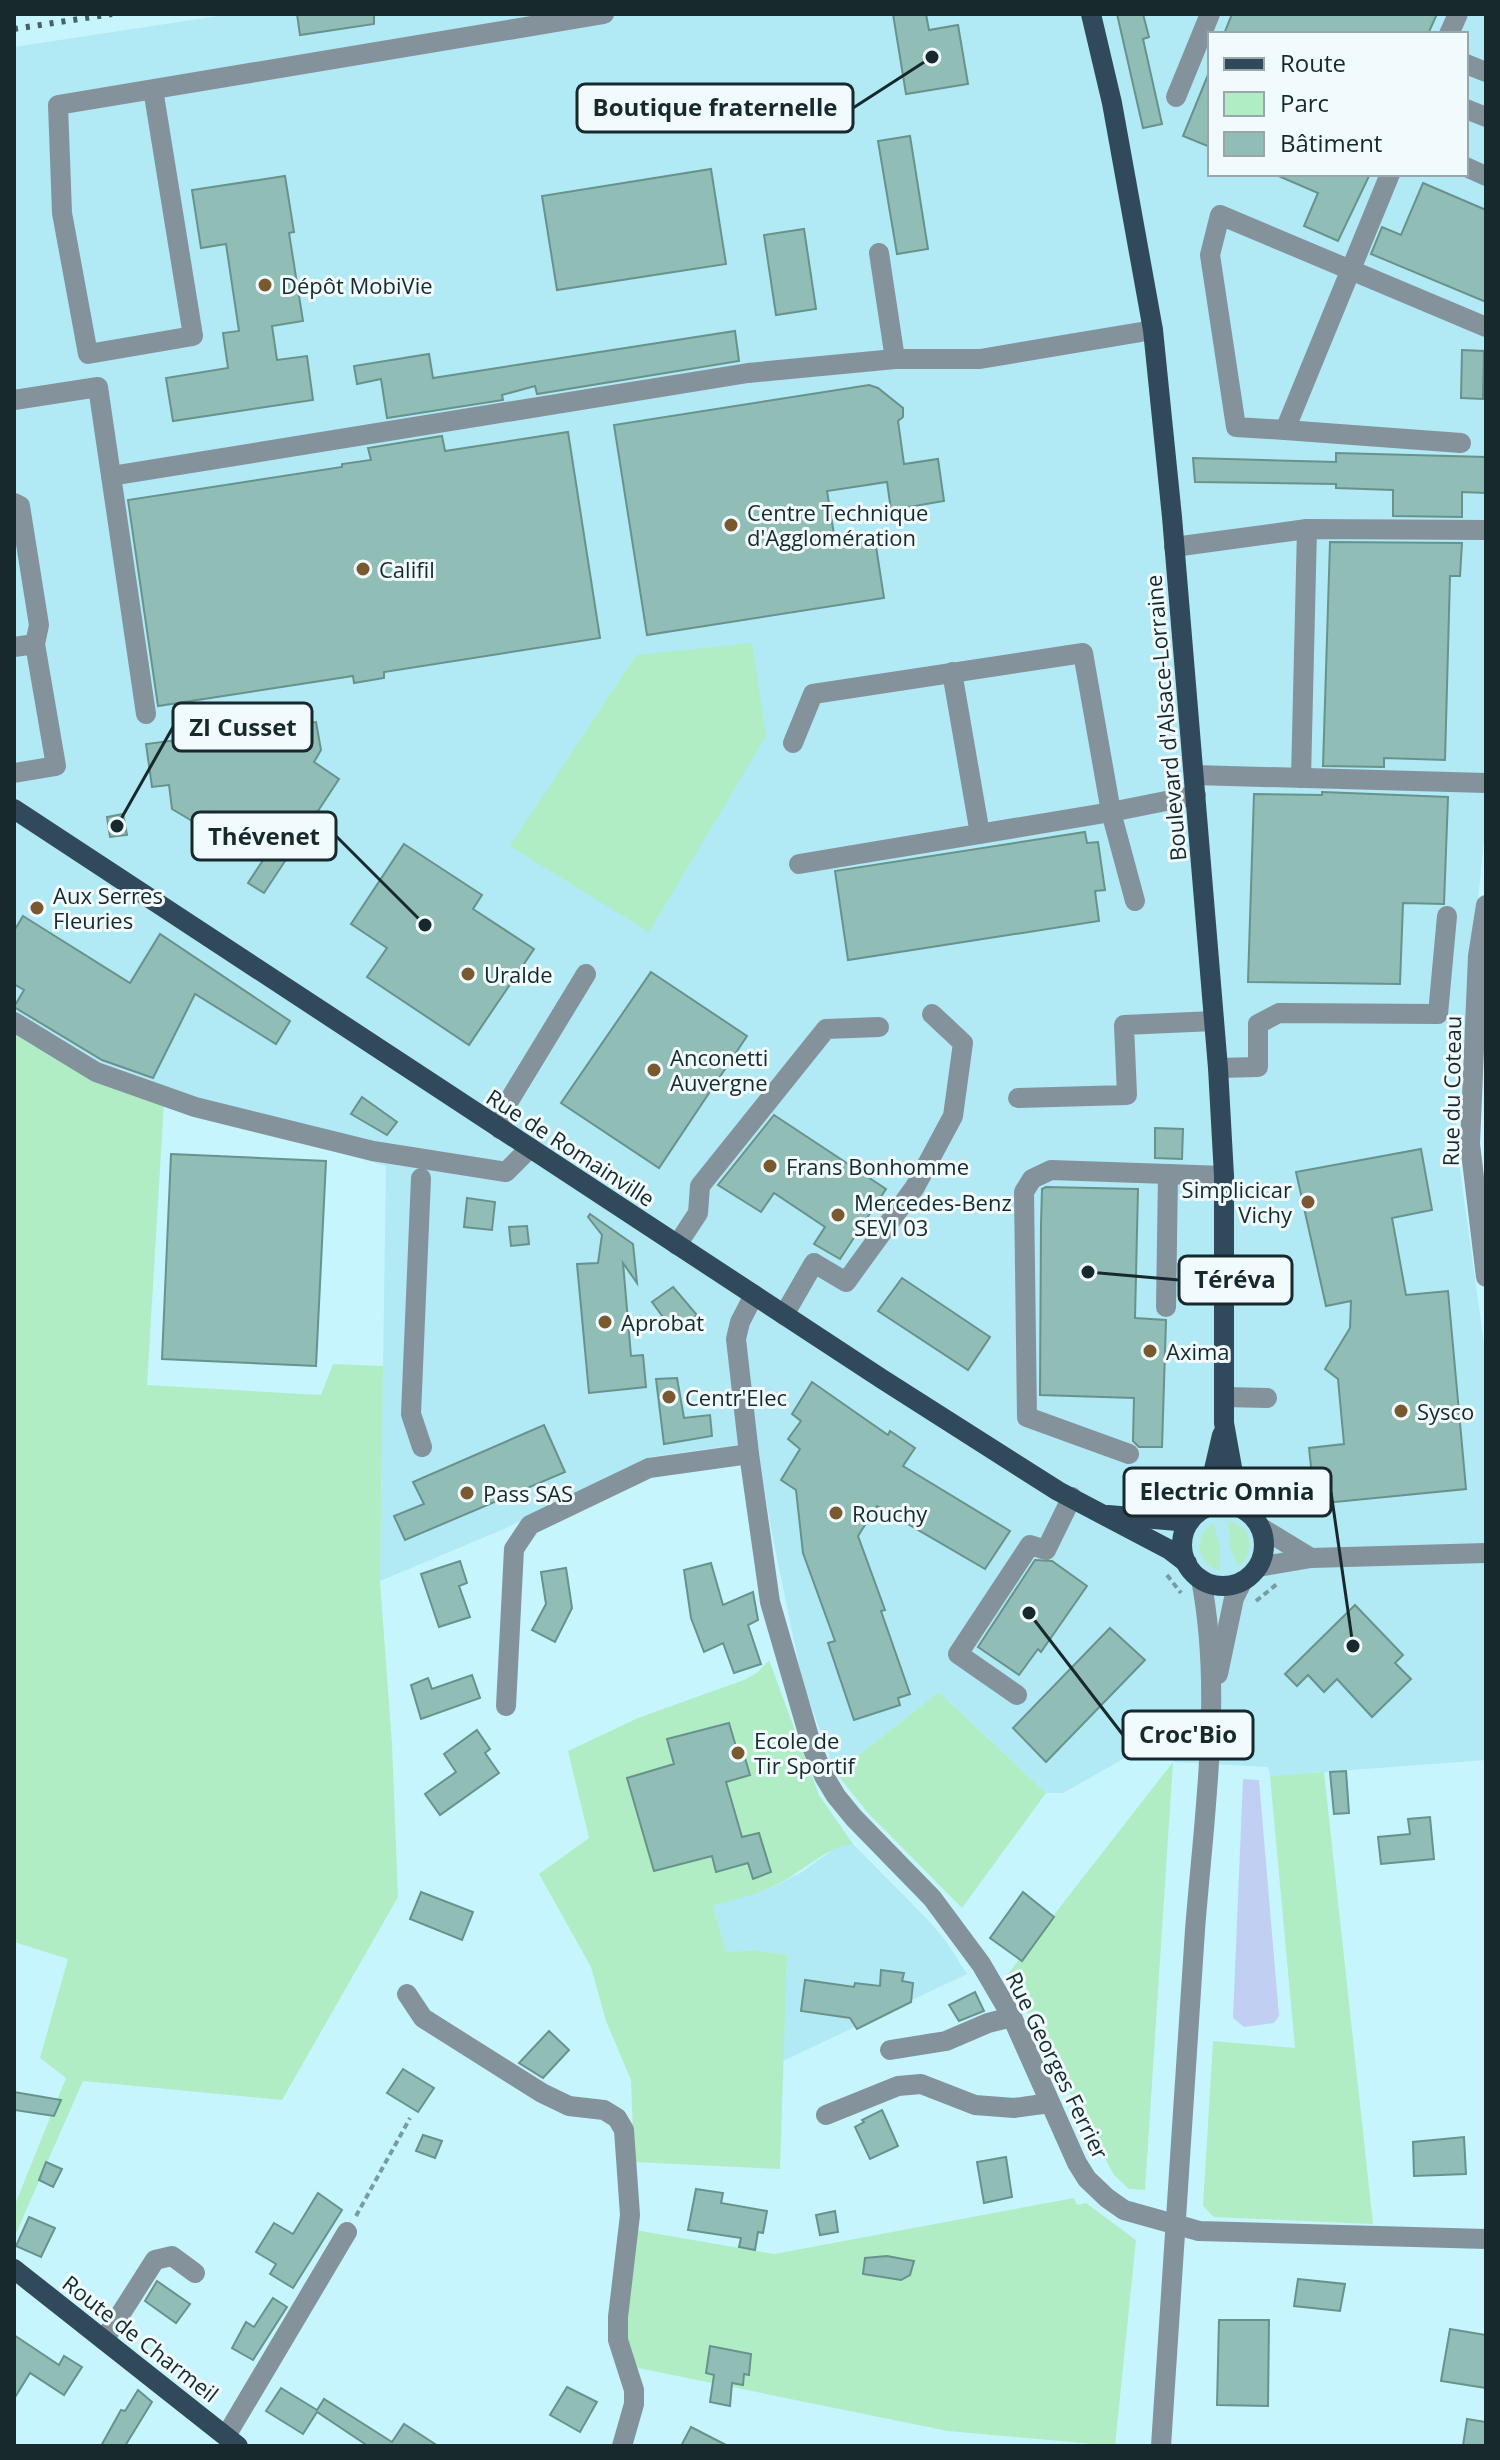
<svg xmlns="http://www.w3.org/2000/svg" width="1500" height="2460" font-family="'Open Sans',sans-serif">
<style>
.built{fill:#b1e9f4;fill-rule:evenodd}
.green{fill:#b0edc5}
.water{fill:#c1d0f2}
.building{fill:#90bdb5;stroke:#67938c;stroke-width:2}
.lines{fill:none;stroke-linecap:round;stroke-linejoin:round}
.path{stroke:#799ba2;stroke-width:4;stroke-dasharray:6 4;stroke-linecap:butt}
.minor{stroke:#84929c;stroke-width:20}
.major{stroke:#314a5b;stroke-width:20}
.rail{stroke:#476167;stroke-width:6;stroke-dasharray:4 8;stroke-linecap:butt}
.poi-dot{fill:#79592f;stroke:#f1fafc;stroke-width:3}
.labels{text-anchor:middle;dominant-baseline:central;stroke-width:6;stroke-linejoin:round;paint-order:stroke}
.poi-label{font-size:22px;fill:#17292d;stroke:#f1fafc;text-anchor:start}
.street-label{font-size:22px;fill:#17292d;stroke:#f1fafc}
.leader{fill:none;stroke:#17292d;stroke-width:3}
.callout-dot{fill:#17292d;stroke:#f1fafc;stroke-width:3}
.callout{fill:#f1fafc;stroke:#17292d;stroke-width:3}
.callout-label{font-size:24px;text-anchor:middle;font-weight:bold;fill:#17292d}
</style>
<rect width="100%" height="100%" fill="#c6f5fe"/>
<g class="built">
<path d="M 231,14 L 1486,14 L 1486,819 L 1455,1134 L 1486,1358 L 1486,1760 L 1270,1776 L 1268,1767 L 1173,1762 L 1175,1736 L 1139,1750 L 1063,1793 L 1046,1793 L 939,1692 L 836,1773 L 803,1684 L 771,1529 L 757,1442 L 650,1457 L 504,1529 L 380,1581 L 386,1166 L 134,1094 L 78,1072 L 14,1034 L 14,47 ZM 1210,34 L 1466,34 L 1466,174 L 1210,174 Z"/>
<path d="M 841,1844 L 853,1844 L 928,1920 L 945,1940 L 967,1974 L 783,2061 L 787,1955 L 755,1950 L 726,1952 L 713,1906 L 773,1887 L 802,1872 Z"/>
</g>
<g class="green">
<path d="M 752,643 L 766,736 L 649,932 L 510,846 L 636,655 Z"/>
<path d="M 14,1034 L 78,1072 L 164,1103 L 147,1385 L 321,1395 L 333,1364 L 383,1366 L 380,1581 L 392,1744 L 398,1897 L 282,2100 L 83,2081 L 14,2238 L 14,2207 L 66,2078 L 40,2058 L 68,1959 L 14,1942 Z"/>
<path d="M 1228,1521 C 1252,1524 1256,1552 1238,1567 L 1230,1545 Z"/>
<path d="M 1213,1523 L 1220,1547 L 1220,1571 C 1197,1565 1192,1537 1213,1523 Z"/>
<path d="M 769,1660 L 819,1795 L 853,1844 C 829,1845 798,1875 774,1886 C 755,1894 733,1900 713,1906 L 726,1952 L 755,1950 L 787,1955 L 780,2169 L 634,2162 L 631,2080 L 606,2021 L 591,1967 L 539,1874 L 589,1838 L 568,1751 L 638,1718 L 744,1680 L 758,1672 Z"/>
<path d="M 939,1692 L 1046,1793 L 962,1908 L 868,1813 L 836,1773 Z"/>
<path d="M 1173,1762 L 1145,2190 L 1129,2189 L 1114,2175 L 1007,1975 Z"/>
<path d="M 1324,1772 L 1373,2224 L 1214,2217 L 1203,2206 L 1213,2041 L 1295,2048 L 1270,1776 Z"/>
<path d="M 1074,2198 L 1077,2205 L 1086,2203 L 1136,2240 L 1115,2446 L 948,2431 L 638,2368 L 625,2345 L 635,2230 L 774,2254 Z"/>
</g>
<path class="water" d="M 1243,1779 L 1259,1780 L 1279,2016 L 1274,2023 L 1244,2027 L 1233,2018 Z"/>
<g class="building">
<path d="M 297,14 L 374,14 L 374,24 L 300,35 Z"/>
<path d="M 893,14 L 926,14 L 929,30 L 958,25 L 968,84 L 906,94 Z"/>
<path d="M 1117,14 L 1143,14 L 1149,37 L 1143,39 L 1162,124 L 1143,128 Z"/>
<path d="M 1232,14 L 1437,14 L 1428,34 L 1224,34 Z"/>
<path d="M 1210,70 L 1210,147 L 1183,136 Z"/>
<path d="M 910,136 L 928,249 L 897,254 L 878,141 Z"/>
<path d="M 711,169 L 726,264 L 557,290 L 542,196 Z"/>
<path d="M 1274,174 L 1370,174 L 1338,241 L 1304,226 L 1318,193 Z"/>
<path d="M 285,176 L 294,232 L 289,233 L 303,321 L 272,326 L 277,360 L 307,356 L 313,400 L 173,421 L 166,378 L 228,368 L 223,333 L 239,331 L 226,244 L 201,248 L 192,190 Z"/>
<path d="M 1423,183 L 1486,210 L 1486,302 L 1371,254 L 1382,227 L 1401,235 Z"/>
<path d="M 804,229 L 816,309 L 776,315 L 764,235 Z"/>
<path d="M 735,331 L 739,361 L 537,394 L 535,386 L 502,395 L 503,400 L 387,418 L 381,379 L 357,384 L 354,366 L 429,354 L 433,378 Z"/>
<path d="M 1462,350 L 1484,351 L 1483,399 L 1461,398 Z"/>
<path d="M 869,385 L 878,388 L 903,408 L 903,417 L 898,421 L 904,464 L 938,459 L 944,501 L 891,510 L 887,482 L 827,491 L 836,547 L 875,540 L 884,598 L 647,635 L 614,425 Z"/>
<path d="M 568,432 L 600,638 L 384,672 L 384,678 L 354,683 L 353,676 L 158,706 L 128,500 L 342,467 L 342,464 L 371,460 L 368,448 L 442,436 L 445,451 Z"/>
<path d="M 1336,453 L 1486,457 L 1486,493 L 1462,492 L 1462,517 L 1393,516 L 1393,490 L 1336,488 L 1336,484 L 1195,482 L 1193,458 L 1336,462 Z"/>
<path d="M 1330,542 L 1462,543 L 1460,576 L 1450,576 L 1445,760 L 1384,758 L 1384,767 L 1323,766 Z"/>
<path d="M 316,722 L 321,750 L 314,762 L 339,779 L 264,893 L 248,883 L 271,848 L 243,830 L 214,834 L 172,809 L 169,785 L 152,787 L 146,744 Z"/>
<path d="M 1322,792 L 1448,797 L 1444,904 L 1403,903 L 1400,984 L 1248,982 L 1254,794 L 1322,795 Z"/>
<path d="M 123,814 L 127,835 L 110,837 L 107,817 Z"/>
<path d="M 1085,832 L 1087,843 L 1098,842 L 1105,890 L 1095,891 L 1099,921 L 848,960 L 835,871 Z"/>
<path d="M 404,844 L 482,895 L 473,909 L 534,949 L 469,1045 L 367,977 L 387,948 L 351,924 Z"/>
<path d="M 23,916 L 130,983 L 160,934 L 290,1021 L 276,1044 L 195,994 L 153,1078 L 102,1060 L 14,1007 L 24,990 L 14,984 L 14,931 Z"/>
<path d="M 651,972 L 747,1036 L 659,1168 L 561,1103 Z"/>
<path d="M 362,1097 L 397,1122 L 387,1135 L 351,1114 Z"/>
<path d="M 774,1115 L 886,1189 L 840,1259 L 814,1244 L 825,1227 L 774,1193 L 761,1212 L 718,1185 Z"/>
<path d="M 1155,1128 L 1183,1129 L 1182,1159 L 1155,1158 Z"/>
<path d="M 1421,1149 L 1432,1210 L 1392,1218 L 1406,1295 L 1448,1291 L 1466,1489 L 1315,1504 L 1309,1448 L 1344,1444 L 1338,1379 L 1325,1369 L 1350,1328 L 1351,1301 L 1326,1306 L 1296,1172 Z"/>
<path d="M 171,1154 L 326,1161 L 316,1366 L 162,1359 Z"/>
<path d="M 1046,1187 L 1138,1189 L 1135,1318 L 1166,1320 L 1162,1447 L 1139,1447 L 1133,1441 L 1134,1398 L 1040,1395 L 1041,1224 L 1042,1189 Z"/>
<path d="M 467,1198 L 495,1202 L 492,1230 L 464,1227 Z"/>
<path d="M 590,1214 L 633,1244 L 637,1283 L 623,1263 L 631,1356 L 643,1355 L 646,1387 L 589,1393 L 577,1264 L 598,1263 L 602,1235 L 588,1217 Z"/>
<path d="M 527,1226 L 529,1244 L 511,1246 L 509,1227 Z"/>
<path d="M 902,1278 L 990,1337 L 968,1370 L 878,1311 Z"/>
<path d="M 673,1287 L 697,1315 L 674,1332 L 652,1302 Z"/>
<path d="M 677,1378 L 684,1418 L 710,1415 L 712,1436 L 664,1444 L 656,1379 Z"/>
<path d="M 812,1382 L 888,1435 L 890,1431 L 915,1448 L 903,1466 L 1010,1531 L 985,1569 L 877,1506 L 858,1536 L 885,1610 L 881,1611 L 910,1694 L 898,1698 L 900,1705 L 854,1720 L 828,1643 L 835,1641 L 803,1553 L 796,1490 L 781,1480 L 800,1449 L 788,1439 L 801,1421 L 792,1414 Z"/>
<path d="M 544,1425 L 565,1472 L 405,1540 L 394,1516 L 424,1504 L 413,1482 Z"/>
<path d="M 1035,1560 L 1052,1561 L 1087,1586 L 1041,1652 L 1038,1649 L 1019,1675 L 978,1647 Z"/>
<path d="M 460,1561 L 467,1583 L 459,1586 L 470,1617 L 439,1627 L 421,1574 Z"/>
<path d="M 711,1563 L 723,1605 L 753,1592 L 758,1620 L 748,1625 L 761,1664 L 734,1673 L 723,1643 L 704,1652 L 691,1618 L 684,1570 Z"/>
<path d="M 566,1568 L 572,1608 L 555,1642 L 532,1630 L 546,1604 L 541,1572 Z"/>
<path d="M 1355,1605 L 1403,1655 L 1395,1663 L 1411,1679 L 1372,1717 L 1337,1679 L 1324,1692 L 1308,1675 L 1297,1686 L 1285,1674 Z"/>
<path d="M 1110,1628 L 1145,1660 L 1046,1762 L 1013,1728 Z"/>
<path d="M 472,1675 L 480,1698 L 421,1719 L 411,1685 L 428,1678 L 432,1689 Z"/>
<path d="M 729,1723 L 737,1750 L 742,1748 L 750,1775 L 726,1782 L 742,1837 L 759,1833 L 771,1872 L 753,1879 L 748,1863 L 716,1872 L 712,1856 L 654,1871 L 627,1778 L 674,1764 L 667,1739 Z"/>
<path d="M 477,1730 L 490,1749 L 485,1753 L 499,1773 L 440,1815 L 425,1794 L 456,1772 L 444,1754 Z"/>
<path d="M 1346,1771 L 1349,1813 L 1334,1814 L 1330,1772 Z"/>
<path d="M 1430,1817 L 1434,1859 L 1381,1864 L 1378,1837 L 1410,1834 L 1408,1819 Z"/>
<path d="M 421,1892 L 473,1912 L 462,1940 L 410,1919 Z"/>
<path d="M 1023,1892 L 1054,1917 L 1022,1961 L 990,1938 Z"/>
<path d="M 881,1970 L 904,1973 L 902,1981 L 913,1983 L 911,2002 L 857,2029 L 850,2018 L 801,2011 L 805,1980 L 854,1987 L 855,1983 L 880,1986 Z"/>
<path d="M 975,1992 L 984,2011 L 959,2021 L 949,2005 Z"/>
<path d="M 549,2031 L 569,2050 L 543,2078 L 519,2063 Z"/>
<path d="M 403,2069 L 434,2088 L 418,2112 L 387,2093 Z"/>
<path d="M 14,2092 L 61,2100 L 54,2116 L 14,2110 Z"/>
<path d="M 882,2110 L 898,2146 L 870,2159 L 855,2127 L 864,2122 L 862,2120 Z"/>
<path d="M 423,2135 L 442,2141 L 435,2158 L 416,2151 Z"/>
<path d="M 1464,2137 L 1466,2174 L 1414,2176 L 1413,2142 Z"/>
<path d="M 1006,2157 L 1012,2197 L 984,2203 L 977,2162 Z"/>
<path d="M 46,2162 L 62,2169 L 53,2187 L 39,2180 Z"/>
<path d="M 696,2189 L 723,2193 L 721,2203 L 767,2211 L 763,2233 L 758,2232 L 755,2250 L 739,2247 L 741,2238 L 688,2230 Z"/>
<path d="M 318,2193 L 342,2210 L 293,2288 L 270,2274 L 276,2264 L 256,2252 L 274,2223 L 293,2234 Z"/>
<path d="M 835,2211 L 838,2232 L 820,2235 L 816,2215 Z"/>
<path d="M 29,2217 L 55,2228 L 41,2257 L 16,2246 Z"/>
<path d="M 887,2256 L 914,2261 L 910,2275 L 901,2280 L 863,2274 L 865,2258 Z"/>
<path d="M 1298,2279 L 1345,2284 L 1340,2311 L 1294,2306 Z"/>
<path d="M 157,2281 L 190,2304 L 176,2323 L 145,2301 Z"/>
<path d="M 273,2298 L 287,2307 L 253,2360 L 232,2348 L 246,2322 L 254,2327 Z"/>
<path d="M 1219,2320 L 1269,2320 L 1268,2406 L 1217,2405 Z"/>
<path d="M 1450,2329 L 1486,2335 L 1486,2388 L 1441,2381 Z"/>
<path d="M 14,2335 L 59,2365 L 64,2356 L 82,2367 L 64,2395 L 30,2373 L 14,2399 Z"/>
<path d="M 710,2346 L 751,2354 L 749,2375 L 744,2374 L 743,2385 L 732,2383 L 730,2406 L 710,2402 L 714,2375 L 706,2373 Z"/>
<path d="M 567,2387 L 597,2402 L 580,2432 L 550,2415 Z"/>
<path d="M 281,2388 L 317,2410 L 324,2399 L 392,2442 L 404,2424 L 438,2446 L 368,2446 L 317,2412 L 303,2434 L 266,2411 Z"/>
<path d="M 138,2390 L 152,2402 L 125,2446 L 101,2446 L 121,2410 L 125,2411 Z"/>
<path d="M 1467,2419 L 1486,2422 L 1486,2446 L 1463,2446 Z"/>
<path d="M 691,2427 L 728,2446 L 681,2446 Z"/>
</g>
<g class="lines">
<g class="path">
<path d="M 1170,1502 L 1186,1493"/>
<path d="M 1167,1575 L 1181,1593"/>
<path d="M 1256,1601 L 1277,1584"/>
<path d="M 356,2216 L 410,2118"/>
</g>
<g class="minor">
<path d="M 1449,34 L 1458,14"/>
<path d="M 1466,64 L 1486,72"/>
<path d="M 153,89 L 193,336 L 88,354 L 62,213 L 58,105 C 240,75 422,45 604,14"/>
<path d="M 1176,97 L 1210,14"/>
<path d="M 1466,109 L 1486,117"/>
<path d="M 1466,167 L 1486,176"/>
<path d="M 1390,174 L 1285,430 L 1236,427 L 1210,255 L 1220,215 L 1486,327"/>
<path d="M 879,253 L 895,359 L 980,359 L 1153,330"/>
<path d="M 14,400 L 98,387 L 146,714"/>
<path d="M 1285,430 L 1461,443"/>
<path d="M 111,476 L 748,373 L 895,359"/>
<path d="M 14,503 L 20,506 L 39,625 L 35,644"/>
<path d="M 1174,547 L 1307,529 L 1486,530"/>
<path d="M 14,647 L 35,644 L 56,766 L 14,773"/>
<path d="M 952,672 L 980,834"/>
<path d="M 793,743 L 813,694 L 1083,653 L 1111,812 L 1135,901"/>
<path d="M 1194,775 L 1486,783"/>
<path d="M 1301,778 L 1307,529"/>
<path d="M 799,864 L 1111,812 L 1196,795"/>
<path d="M 1486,905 L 1478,956 L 1470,1144 L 1486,1277"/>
<path d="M 14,1022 L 96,1072 L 195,1107 L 373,1151 L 506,1172 L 530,1148"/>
<path d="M 1218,1068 L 1258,1067 L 1258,1024 L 1279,1013 L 1438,1014 L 1447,916"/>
<path d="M 1018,1098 L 1127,1095 L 1124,1025 L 1214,1021"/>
<path d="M 500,1129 L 507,1104 L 586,974"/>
<path d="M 421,1178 L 411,1414 L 422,1447"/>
<path d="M 677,1245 L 698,1213 L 700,1186 L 826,1029 L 879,1027"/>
<path d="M 754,1295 L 740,1322 L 736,1339 L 749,1454 L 770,1602 L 812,1747 L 824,1776 L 836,1796 L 854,1818 L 932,1898 L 981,1964 L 1012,2017 L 1077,2163 L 1087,2179 L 1107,2198 L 1124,2210 L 1199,2231 L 1486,2239"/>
<path d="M 1166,1307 L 1168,1174 L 1224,1176"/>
<path d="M 784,1315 L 814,1263 L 846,1282 L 915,1187 L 953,1116 L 963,1043 L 932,1014"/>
<path d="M 1225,1397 L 1267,1398"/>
<path d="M 1129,1454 L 1027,1417 L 1024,1192 L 1032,1179 L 1051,1170 L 1168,1174"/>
<path d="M 1260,1527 L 1311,1558"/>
<path d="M 1258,1567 L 1311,1558 L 1486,1553"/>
<path d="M 1218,1674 L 1234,1598 L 1242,1582"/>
<path d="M 1017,1695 L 958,1654 L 1030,1545 L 1046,1550 L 1072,1497"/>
<path d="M 506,1706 L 514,1549 L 530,1525 L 649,1468 L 749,1454"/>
<path d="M 407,1994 L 423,2018 L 542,2093 L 569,2106 L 604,2110 L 617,2118 L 624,2130 L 630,2215 L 618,2317 L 618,2340 L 634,2390 L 634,2404 L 622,2446"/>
<path d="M 890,2050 L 946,2041 L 988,2023 L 1012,2017"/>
<path d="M 826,2115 L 898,2086 L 921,2084 L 975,2105 L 1014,2108 L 1050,2103"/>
<path d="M 104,2340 L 155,2260 L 172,2256 L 195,2273"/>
<path d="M 226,2436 L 347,2232"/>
<path d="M 1161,2446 C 1171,2274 1183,2102 1195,1930 C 1204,1814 1223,1694 1201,1579"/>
</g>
<g class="major">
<path d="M 1091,14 L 1112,103 L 1153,330 L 1172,517 L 1218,1068 L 1224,1176 L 1224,1423 L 1233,1473 L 1246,1511"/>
<path d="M 14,809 L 882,1379 L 1058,1491 L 1170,1550 L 1187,1563"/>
<circle cx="1223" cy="1545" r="41"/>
<path d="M 1205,1508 L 1222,1435"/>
<path d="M 1108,1515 L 1189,1522"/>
<path d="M 14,2269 L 238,2446"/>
</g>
<path class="rail" d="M 14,29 L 112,14"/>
</g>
<g class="poi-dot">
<circle cx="265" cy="285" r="8"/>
<circle cx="731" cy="525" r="8"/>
<circle cx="363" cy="569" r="8"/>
<circle cx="37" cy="908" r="8"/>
<circle cx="468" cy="974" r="8"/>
<circle cx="654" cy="1070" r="8"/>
<circle cx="770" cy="1166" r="8"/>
<circle cx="1308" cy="1202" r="8"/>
<circle cx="838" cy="1215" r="8"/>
<circle cx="605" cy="1322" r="8"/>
<circle cx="1150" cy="1351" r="8"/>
<circle cx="669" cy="1397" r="8"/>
<circle cx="1401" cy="1411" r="8"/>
<circle cx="467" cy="1493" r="8"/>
<circle cx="836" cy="1513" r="8"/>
<circle cx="738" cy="1753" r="8"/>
</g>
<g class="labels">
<g class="poi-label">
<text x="281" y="285">Dépôt MobiVie</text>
<text x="747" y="512">Centre Technique<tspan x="747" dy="25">d'Agglomération</tspan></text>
<text x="379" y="569">Califil</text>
<text x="53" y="895">Aux Serres<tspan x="53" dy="25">Fleuries</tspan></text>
<text x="484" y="974">Uralde</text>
<text x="670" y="1057">Anconetti<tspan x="670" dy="25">Auvergne</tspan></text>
<text x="786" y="1166">Frans Bonhomme</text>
<text x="1292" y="1189" text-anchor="end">Simplicicar<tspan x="1292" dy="25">Vichy</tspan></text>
<text x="854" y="1202">Mercedes-Benz<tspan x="854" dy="25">SEVI 03</tspan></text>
<text x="621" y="1322">Aprobat</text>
<text x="1166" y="1351">Axima</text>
<text x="685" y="1397">Centr'Elec</text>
<text x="1417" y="1411">Sysco</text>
<text x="483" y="1493">Pass SAS</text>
<text x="852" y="1513">Rouchy</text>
<text x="754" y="1740">Ecole de<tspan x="754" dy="25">Tir Sportif</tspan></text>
</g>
<g class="street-label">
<text transform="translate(1165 718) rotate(-95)">Boulevard d'Alsace-Lorraine</text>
<text transform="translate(1451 1091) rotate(-89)">Rue du Coteau</text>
<text transform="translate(571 1147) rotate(33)">Rue de Romainville</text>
<text transform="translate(1058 2065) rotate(64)">Rue Georges Ferrier</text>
<text transform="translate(141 2338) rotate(38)">Route de Charmeil</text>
</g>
</g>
<path class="leader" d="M932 57L853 108M117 826L173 727M425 925L336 836M1088 1272L1179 1280M1353 1646L1331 1492M1029 1613L1123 1735"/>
<g class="callout-dot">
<circle cx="932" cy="57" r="8"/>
<circle cx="117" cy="826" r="8"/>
<circle cx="425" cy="925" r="8"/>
<circle cx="1088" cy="1272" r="8"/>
<circle cx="1353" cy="1646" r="8"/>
<circle cx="1029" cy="1613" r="8"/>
</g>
<g class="callout">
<rect x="577" y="84" width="276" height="48" rx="8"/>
<rect x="173" y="703" width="139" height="48" rx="8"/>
<rect x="192" y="812" width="144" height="48" rx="8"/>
<rect x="1179" y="1256" width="113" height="48" rx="8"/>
<rect x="1124" y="1468" width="207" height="48" rx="8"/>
<rect x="1123" y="1711" width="130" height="48" rx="8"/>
</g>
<g class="callout-label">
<text x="715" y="116">Boutique fraternelle</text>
<text x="243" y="736">ZI Cusset</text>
<text x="264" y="845">Thévenet</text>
<text x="1235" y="1288">Téréva</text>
<text x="1227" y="1500">Electric Omnia</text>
<text x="1188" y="1743">Croc'Bio</text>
</g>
<rect width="1500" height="2460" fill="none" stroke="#17292d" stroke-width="32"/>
<rect x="1208" y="32" width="260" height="144" fill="#f1fafc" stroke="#9aa6a9" stroke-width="2"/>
<rect x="1224" y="58" width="40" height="12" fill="#314a5b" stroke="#9aa6a9" stroke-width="2"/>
<text x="1280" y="72" font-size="24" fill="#17292d">Route</text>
<rect x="1224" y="92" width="40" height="24" fill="#b0edc5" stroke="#9aa6a9" stroke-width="2"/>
<text x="1280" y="112" font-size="24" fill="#17292d">Parc</text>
<rect x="1224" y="132" width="40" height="24" fill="#90bdb5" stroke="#9aa6a9" stroke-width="2"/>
<text x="1280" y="152" font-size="24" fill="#17292d">Bâtiment</text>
</svg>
